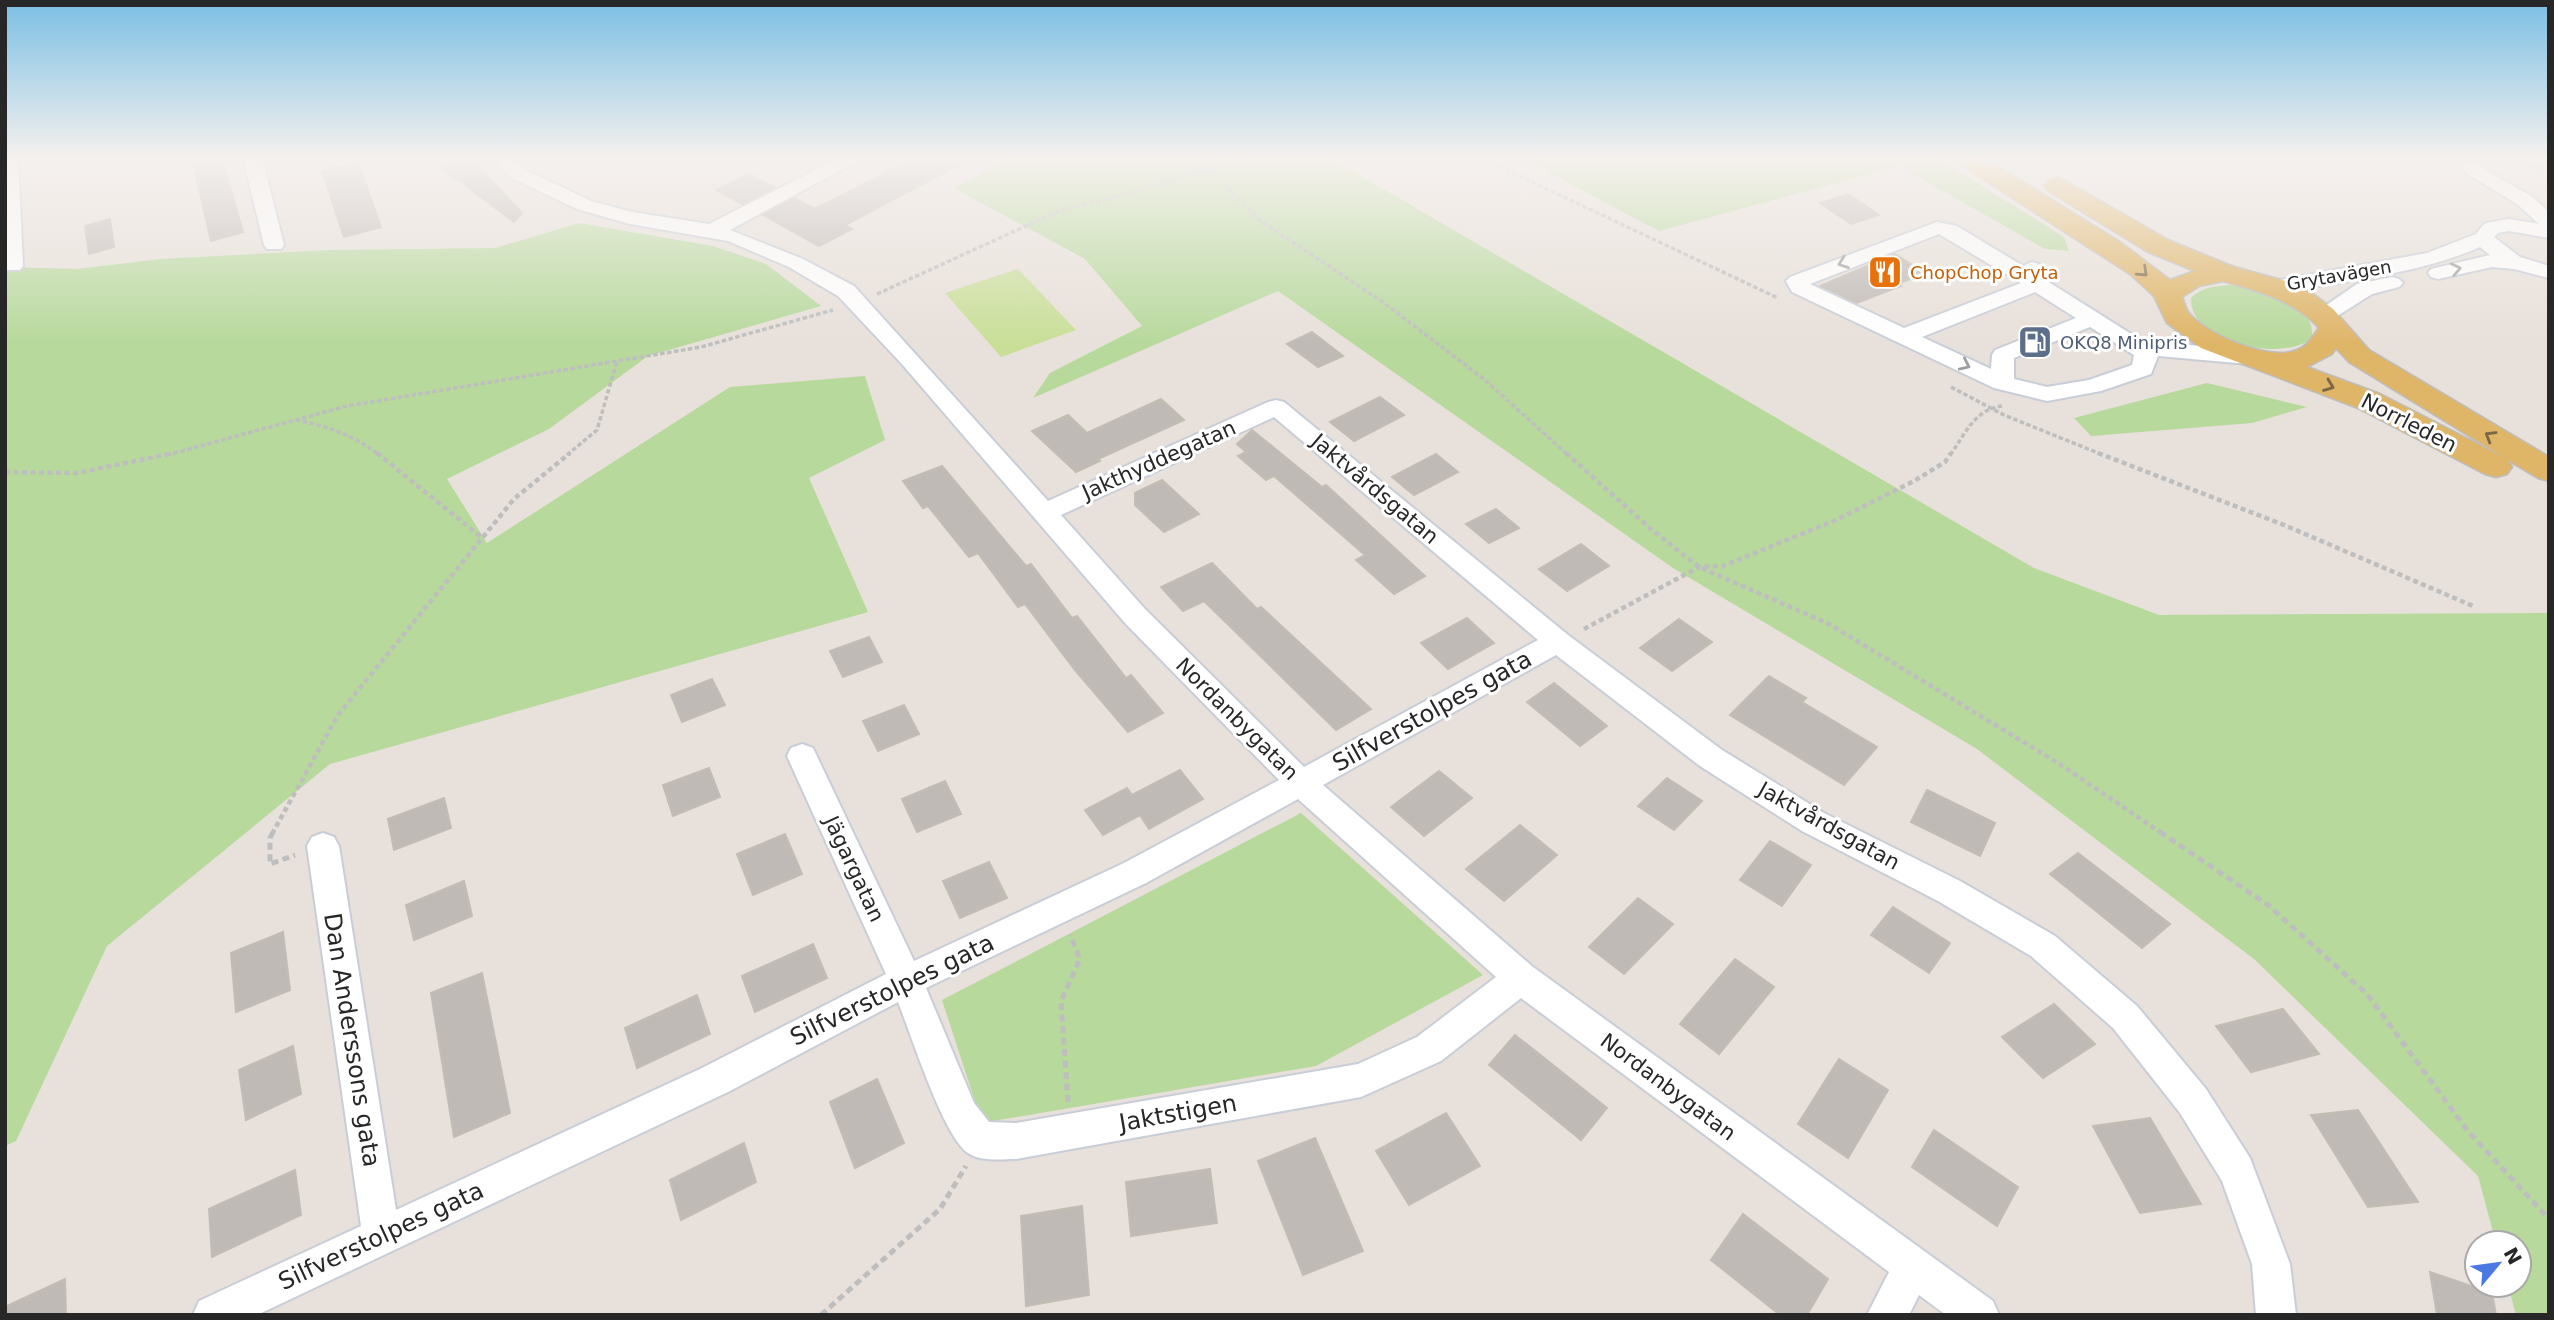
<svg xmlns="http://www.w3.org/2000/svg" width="2554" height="1320" font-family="'DejaVu Sans',sans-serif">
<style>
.green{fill:#b7d99c}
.pitch{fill:#c9df98}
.building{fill:#c0bab6;stroke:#c3bcb4;stroke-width:2}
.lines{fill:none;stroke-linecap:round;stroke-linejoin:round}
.minor-casing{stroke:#c8cdd7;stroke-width:4}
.major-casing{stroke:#bebebe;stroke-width:3}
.path-far2{stroke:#bebebe;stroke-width:3.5;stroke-dasharray:4.5 2.5;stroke-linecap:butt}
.path-far1{stroke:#bebebe;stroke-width:4.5;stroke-dasharray:5 3.5;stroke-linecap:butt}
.path{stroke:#bebebe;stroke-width:5;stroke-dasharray:7 4.5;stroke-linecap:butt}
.minor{fill:#fff;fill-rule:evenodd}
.major{fill:#dfb568;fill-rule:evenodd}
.oneway{stroke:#9e9e9e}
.oneway2{stroke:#7a6744}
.labels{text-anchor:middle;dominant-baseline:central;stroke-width:6;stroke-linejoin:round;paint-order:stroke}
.far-food-label{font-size:18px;fill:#c56008;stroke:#fff;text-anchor:start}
.far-street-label{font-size:18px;fill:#272727;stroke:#fff}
.far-service-label{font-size:18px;fill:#4e5e75;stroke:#fff;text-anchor:start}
.street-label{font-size:21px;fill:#272727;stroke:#fff}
.near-street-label{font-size:24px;fill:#272727;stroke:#fff}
</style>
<rect width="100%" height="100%" fill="#e8e0da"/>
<g class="green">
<path d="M 1010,158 L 1330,158 L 2034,568 L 2159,615 L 2549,613 L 2549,1315 L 2516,1315 L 2508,1285 L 2519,1285 L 2519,1243 L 2496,1243 L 2478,1176 L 2254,959 L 1977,749 L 1673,568 L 1278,291 L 1033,398 L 1050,373 L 1142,326 L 1085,259 L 954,188 Z"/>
<path d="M 1521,158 L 1937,158 L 2064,237 L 2069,251 L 2045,249 L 1899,166 L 1659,231 Z"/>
<path d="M 579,223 L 713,246 L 766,264 L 821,306 L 648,356 L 549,429 L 447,479 L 487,543 L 730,387 L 865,376 L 885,440 L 809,478 L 868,612 L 330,764 L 107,946 L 16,1141 L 5,1146 L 5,267 L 77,269 L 160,259 L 329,250 L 495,248 Z"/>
<path d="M 2230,285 C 2257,289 2316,301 2312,338 C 2284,363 2189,343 2191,298 C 2203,287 2214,286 2230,285 Z"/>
<path d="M 2207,383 L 2307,407 L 2252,423 L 2091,436 L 2074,418 Z"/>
<path d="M 1301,813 L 1483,975 L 1316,1066 L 982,1123 L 942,1000 Z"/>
</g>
<path class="pitch" d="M 1018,269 L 1076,330 L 1001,357 L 945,293 Z"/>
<g class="building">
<path d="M 192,158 L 222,158 L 243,232 L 211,241 Z"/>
<path d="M 471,158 L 522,213 L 514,222 L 441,167 Z"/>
<path d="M 915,158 L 972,158 L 845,225 L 852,229 L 819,246 L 763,215 L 794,198 L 815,209 Z"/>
<path d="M 358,162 L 381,227 L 344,237 L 322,171 Z"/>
<path d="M 749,174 L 775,188 L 742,204 L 716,190 Z"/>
<path d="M 1848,194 L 1879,215 L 1851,224 L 1820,203 Z"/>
<path d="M 110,219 L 114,247 L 89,254 L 85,226 Z"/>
<path d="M 1895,254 L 1925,273 L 1897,284 L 1901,286 L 1857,303 L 1820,286 Z"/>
<path d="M 1312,332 L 1343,356 L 1318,367 L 1287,344 Z"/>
<path d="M 1380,397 L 1404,415 L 1354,441 L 1330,422 Z"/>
<path d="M 1161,399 L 1184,420 L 1098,459 L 1100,461 L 1076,472 L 1032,431 L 1068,415 L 1087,433 Z"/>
<path d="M 1252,430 L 1322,487 L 1326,485 L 1425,576 L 1394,594 L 1356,560 L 1365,555 L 1274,476 L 1266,480 L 1238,456 L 1246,452 L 1237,444 Z"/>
<path d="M 1436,454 L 1458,472 L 1414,495 L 1392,477 Z"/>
<path d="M 942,466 L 1026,566 L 1031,564 L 1072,618 L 1077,616 L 1126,678 L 1131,675 L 1163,713 L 1128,732 L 1075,670 L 1025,604 L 1018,607 L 978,553 L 969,557 L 928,506 L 923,508 L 903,481 Z"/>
<path d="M 1162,480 L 1199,514 L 1164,532 L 1135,505 L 1135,493 Z"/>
<path d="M 1496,509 L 1519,528 L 1489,543 L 1466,524 Z"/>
<path d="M 1581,544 L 1609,566 L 1567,591 L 1539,569 Z"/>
<path d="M 1212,563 L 1257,609 L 1261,607 L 1371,709 L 1336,730 L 1204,601 L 1183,611 L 1161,587 Z"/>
<path d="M 1467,618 L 1494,643 L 1448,669 L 1421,643 Z"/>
<path d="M 1679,619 L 1712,642 L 1672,671 L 1640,648 Z"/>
<path d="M 869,637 L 882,662 L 843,677 L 830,651 Z"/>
<path d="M 1769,676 L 1806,698 L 1802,702 L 1877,747 L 1844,785 L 1730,715 Z"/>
<path d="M 712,679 L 725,705 L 682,722 L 671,695 Z"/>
<path d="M 1554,683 L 1607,726 L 1580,746 L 1527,702 Z"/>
<path d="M 904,705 L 919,734 L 878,751 L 863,721 Z"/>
<path d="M 709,768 L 720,797 L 673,816 L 663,785 Z"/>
<path d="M 1180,770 L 1203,799 L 1149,829 L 1140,815 L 1103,835 L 1085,810 L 1127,788 L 1132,795 Z"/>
<path d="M 1439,771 L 1472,798 L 1424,836 L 1391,807 Z"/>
<path d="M 1667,778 L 1702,801 L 1674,830 L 1638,806 Z"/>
<path d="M 945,781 L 961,814 L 917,832 L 902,799 Z"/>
<path d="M 1927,790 L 1995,823 L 1980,856 L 1911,822 Z"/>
<path d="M 444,798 L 451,828 L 394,850 L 388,819 Z"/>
<path d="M 1520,825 L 1557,855 L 1504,901 L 1466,869 Z"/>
<path d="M 785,834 L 802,874 L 753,895 L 737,854 Z"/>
<path d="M 1770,841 L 1811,865 L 1782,906 L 1740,880 Z"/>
<path d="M 2078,853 L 2170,924 L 2142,948 L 2050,874 Z"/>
<path d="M 989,862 L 1007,898 L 960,918 L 943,881 Z"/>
<path d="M 464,881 L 472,916 L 414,940 L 406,905 Z"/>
<path d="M 1638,898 L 1673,924 L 1624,974 L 1589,947 Z"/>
<path d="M 1893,907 L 1950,943 L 1929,973 L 1871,935 Z"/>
<path d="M 283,932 L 290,990 L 236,1012 L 231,953 Z"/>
<path d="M 813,944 L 827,978 L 755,1012 L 742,976 Z"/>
<path d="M 1735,959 L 1774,987 L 1719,1054 L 1680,1024 Z"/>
<path d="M 482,973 L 510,1113 L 454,1137 L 431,993 Z"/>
<path d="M 697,995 L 710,1034 L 637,1068 L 625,1028 Z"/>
<path d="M 2054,1004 L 2095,1044 L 2043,1078 L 2002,1037 Z"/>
<path d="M 2283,1009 L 2319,1054 L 2251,1072 L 2216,1026 Z"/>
<path d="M 1515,1035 L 1607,1108 L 1581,1140 L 1489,1065 Z"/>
<path d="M 293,1046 L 301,1094 L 246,1120 L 239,1070 Z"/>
<path d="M 1839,1059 L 1888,1090 L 1848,1158 L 1798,1124 Z"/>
<path d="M 877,1079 L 904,1143 L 855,1168 L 830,1102 Z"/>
<path d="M 2358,1110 L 2418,1202 L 2368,1207 L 2311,1115 Z"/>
<path d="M 1446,1113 L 1480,1166 L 1409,1205 L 1376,1151 Z"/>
<path d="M 2150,1118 L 2201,1204 L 2140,1213 L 2093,1126 Z"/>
<path d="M 1934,1130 L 2018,1187 L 1997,1226 L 1912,1167 Z"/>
<path d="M 1315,1138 L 1363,1251 L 1303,1275 L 1258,1161 Z"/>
<path d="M 744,1143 L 756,1182 L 681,1220 L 670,1180 Z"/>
<path d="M 1210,1169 L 1217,1223 L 1131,1236 L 1126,1182 Z"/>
<path d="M 295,1170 L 301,1215 L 212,1257 L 209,1209 Z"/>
<path d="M 1082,1206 L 1089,1295 L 1026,1306 L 1021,1216 Z"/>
<path d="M 1743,1214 L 1828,1279 L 1807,1315 L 1780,1315 L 1711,1260 Z"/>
<path d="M 2430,1272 L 2492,1293 L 2496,1315 L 2437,1315 Z"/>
<path d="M 65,1279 L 66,1315 L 5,1315 L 5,1307 Z"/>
</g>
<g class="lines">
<g class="minor-casing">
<g id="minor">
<path d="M 5,158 L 18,158 L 23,266 L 20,270 L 5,270 Z"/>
<path d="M 243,158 L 262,158 L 284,245 L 281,249 L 267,249 L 264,245 Z"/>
<path d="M 493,158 L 513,158 L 526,170 L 591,201 L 632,212 L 709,224 L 839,158 L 863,158 L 730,230 L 803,259 L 854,286 L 1048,501 L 1268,402 L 1276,400 L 1284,402 L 1568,635 L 1722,750 L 1824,813 L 1960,881 L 2055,936 L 2137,1006 L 2206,1089 L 2250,1158 L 2290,1264 L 2296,1315 L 2256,1315 L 2252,1264 L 2222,1181 L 2180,1113 L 2113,1028 L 2031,956 L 1938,901 L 1802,831 L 1700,766 L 1556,655 L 1323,785 L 1533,967 L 1993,1301 L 1999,1315 L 1946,1315 L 1919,1295 L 1909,1315 L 1867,1315 L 1889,1272 L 1521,998 L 1441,1061 L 1361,1097 L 1016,1159 C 1001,1159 981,1162 968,1153 C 943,1136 911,1034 898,1002 L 728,1092 L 257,1315 L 193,1315 L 199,1301 L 361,1226 L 307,846 L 312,837 L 323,833 L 334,837 L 339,846 L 396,1210 L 702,1068 L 886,974 L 787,756 L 791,748 L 802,744 L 813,748 L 914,961 L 1124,863 L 1279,780 L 1125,623 L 901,363 L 838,296 L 789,267 L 728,241 L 630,224 L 577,209 L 512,178 ZM 1274,417 L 1538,640 L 1304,767 L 1145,609 L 1061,515 ZM 1298,799 L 1496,977 L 1417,1037 L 1358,1064 L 1016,1123 L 989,1122 L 974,1103 L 926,988 L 1146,883 Z"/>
<path d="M 2473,163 L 2531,196 L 2549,212 L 2549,238 L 2509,231 L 2498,233 L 2494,237 L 2520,257 L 2549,266 L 2549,278 L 2514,269 L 2492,267 L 2438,279 L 2431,277 L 2428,273 L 2431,269 L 2490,255 L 2480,247 C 2416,275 2344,281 2275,293 L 2267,292 L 2264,287 L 2267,282 L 2275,281 L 2427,253 L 2476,234 L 2484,224 L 2491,222 L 2509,219 L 2539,224 L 2517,204 L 2466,173 L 2463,169 L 2466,165 Z"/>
<path d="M 1937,222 L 1957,226 L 2023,266 L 2032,262 L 2039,264 L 2047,281 L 2147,344 L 2155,342 L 2248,350 L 2256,352 L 2259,357 L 2256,362 L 2248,364 L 2158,356 L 2151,374 L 2101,391 L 2047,401 L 1994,388 L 1792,292 L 1786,281 L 1790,277 ZM 1939,234 L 2021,283 L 1904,328 L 1810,284 ZM 2035,292 L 2076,318 L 1995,350 L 1992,355 L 1991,369 L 1922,337 ZM 2090,327 L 2134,355 L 2132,365 L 2089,380 L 2047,387 L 2014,379 L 2014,358 Z"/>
<path d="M 2392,277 L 2399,279 L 2403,283 L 2399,287 L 2372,294 L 2331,320 L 2315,320 L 2312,315 L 2357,284 Z"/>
</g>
</g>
<g class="major-casing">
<path id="major" d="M 1955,158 L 1985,158 L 2120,242 L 2170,280 L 2195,271 L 2148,252 L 2048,191 L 2044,186 L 2048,181 L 2057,178 L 2066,181 L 2168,240 L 2234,267 L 2285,281 L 2314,295 L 2333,309 L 2369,350 L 2549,457 L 2549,481 L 2538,478 L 2508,460 L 2512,467 L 2507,474 L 2496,477 L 2485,474 L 2358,408 L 2201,348 L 2167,323 L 2154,296 L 2130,274 L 1958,163 ZM 2223,281 C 2257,291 2294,300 2319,328 C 2312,337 2308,346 2297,350 C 2269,362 2205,334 2188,312 C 2185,308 2184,301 2182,297 L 2199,286 ZM 2336,348 L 2349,362 L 2505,458 L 2380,394 L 2307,367 L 2332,354 Z"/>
</g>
<g class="path-far2">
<path d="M 1199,158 L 1259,220 L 1383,302 L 1485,380 L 1568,455"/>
<path d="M 1481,158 L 1778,298"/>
<path d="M 2507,158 L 2549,170"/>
<path d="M 877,294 L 1061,210 L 1123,195 L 1240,158"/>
<path d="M 1951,387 L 2004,415 L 2103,455"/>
<path d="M 296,420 C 327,426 354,435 379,455"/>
<path d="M 167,455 L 347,406 L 701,347 L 833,310"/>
<path d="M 567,455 L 597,430 L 617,361"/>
<path d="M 1950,455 C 1966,433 1974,410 2002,406"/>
</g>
<g class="path-far1">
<path d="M 377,453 L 481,537"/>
<path d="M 1566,453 L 1652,530 L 1699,567 L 1829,624 L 2058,763 L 2163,834"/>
<path d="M 2098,453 L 2284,525 L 2473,606"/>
<path d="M 5,472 L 77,473 L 174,453"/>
<path d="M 1584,629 L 1699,567 L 1723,566 L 1836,520 L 1914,481 L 1945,462 L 1951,453"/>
<path d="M 272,834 L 338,715 L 514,499 L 570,453"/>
</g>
<g class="path">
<path d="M 273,832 L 270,838 L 270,864 L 295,855"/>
<path d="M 2160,832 L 2268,905 L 2367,994 L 2467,1130 L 2549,1219"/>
<path d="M 1068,1102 L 1061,1001 L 1080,959 L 1070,935"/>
<path d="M 821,1315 L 940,1209 L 966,1166"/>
</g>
<use href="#minor" class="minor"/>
<use href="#major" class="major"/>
</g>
<defs><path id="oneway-chevron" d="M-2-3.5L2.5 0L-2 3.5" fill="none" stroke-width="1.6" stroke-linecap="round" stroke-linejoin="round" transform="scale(1.75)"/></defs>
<g class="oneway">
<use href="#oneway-chevron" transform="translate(1843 263) rotate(160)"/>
<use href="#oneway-chevron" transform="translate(2456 269) rotate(-12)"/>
<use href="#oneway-chevron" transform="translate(1965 365) rotate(25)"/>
</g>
<g class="oneway2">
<use href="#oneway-chevron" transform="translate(2143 272) rotate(43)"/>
<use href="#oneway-chevron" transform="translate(2329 386) rotate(21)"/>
<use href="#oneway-chevron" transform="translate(2490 436) rotate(-149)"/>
</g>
<linearGradient id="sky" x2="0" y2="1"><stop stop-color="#7bbfe4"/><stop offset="0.46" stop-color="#f5f1ee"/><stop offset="1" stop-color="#f5f1ee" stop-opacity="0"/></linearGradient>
<rect width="2554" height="343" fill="url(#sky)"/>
<defs>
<g id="restaurant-square" transform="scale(1.75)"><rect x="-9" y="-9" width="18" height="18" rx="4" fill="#e8710a" stroke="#fff"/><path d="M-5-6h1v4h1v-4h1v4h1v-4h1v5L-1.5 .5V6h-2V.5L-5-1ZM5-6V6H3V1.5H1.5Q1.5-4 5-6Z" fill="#fff"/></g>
<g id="fuel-square" transform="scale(1.75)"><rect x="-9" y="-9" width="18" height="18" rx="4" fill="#5c6f8a" stroke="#fff"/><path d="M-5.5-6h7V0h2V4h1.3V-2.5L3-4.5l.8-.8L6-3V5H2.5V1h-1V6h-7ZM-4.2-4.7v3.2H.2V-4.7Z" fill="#fff"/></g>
</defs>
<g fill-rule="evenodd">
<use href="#restaurant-square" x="1885" y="272"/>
<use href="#fuel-square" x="2035" y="342"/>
</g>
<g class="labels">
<g class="far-food-label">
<text x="1910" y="272">ChopChop Gryta</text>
</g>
<g class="far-street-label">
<text transform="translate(2339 275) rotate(-10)">Grytavägen</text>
</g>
<g class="far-service-label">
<text x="2060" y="342">OKQ8 Minipris</text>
</g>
<g class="street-label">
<text transform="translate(2409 423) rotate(27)">Norrleden</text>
<text transform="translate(1159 460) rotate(-24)">Jakthyddegatan</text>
<text transform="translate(1375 489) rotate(40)">Jaktvårdsgatan</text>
<text transform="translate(1237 719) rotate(45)">Nordanbygatan</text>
<text transform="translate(1829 826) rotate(29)">Jaktvårdsgatan</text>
<text transform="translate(854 869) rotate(65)">Jägargatan</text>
<text transform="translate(1668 1087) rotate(37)">Nordanbygatan</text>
</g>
<g class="near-street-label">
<text transform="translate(1432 711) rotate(-29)">Silfverstolpes gata</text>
<text transform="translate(892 990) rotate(-26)">Silfverstolpes gata</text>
<text transform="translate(352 1040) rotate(81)">Dan Anderssons gata</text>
<text transform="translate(1178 1113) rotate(-10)">Jaktstigen</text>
<text transform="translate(381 1236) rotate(-25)">Silfverstolpes gata</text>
</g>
</g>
<rect width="2554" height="1320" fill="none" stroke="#272727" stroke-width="14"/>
<g transform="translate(2498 1264) rotate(61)"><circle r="33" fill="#ffffff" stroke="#a9a9a9" stroke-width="2"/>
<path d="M0-5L12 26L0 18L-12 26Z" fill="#4b79e4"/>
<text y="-10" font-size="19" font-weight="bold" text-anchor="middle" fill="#272727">N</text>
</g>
</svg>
